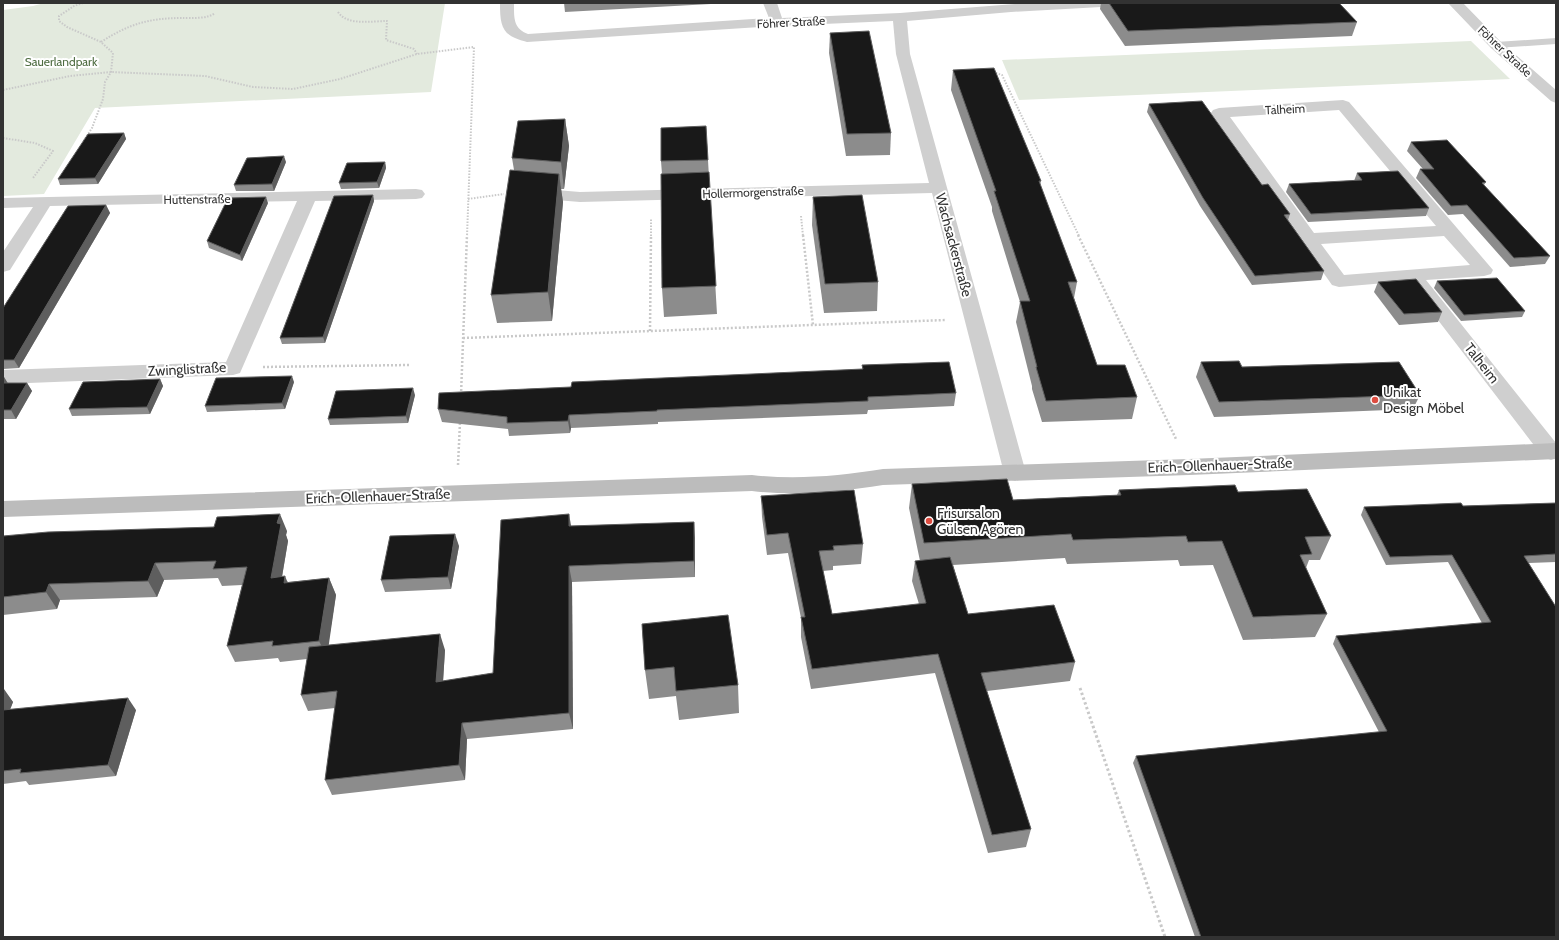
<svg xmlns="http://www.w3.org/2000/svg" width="1559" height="940" font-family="Cabin,sans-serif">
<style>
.green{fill:#e3eade}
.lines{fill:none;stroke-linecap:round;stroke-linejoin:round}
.path-far2{stroke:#c9c9c9;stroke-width:2;stroke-dasharray:1.5 1.5;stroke-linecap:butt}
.path-far1{stroke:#c9c9c9;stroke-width:2.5;stroke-dasharray:2 2;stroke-linecap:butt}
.path{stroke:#c9c9c9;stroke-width:3;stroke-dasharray:2.5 2.5;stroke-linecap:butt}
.lane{fill:#cfcfcf;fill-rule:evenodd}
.street{fill:#cfcfcf;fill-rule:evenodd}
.secondary{fill:#bcbcbc;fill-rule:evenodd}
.wall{fill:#8c8c8c}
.shaded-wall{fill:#5e5e5e}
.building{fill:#191919;stroke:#5e5e5e}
.poi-dot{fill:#dd4c40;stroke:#fff;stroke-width:1.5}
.labels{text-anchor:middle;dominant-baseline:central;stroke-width:4;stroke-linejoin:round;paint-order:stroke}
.far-street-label{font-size:12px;fill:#323232;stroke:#fff}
.far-park-label{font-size:12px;fill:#4e6c41;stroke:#fff}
.street-label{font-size:14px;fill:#323232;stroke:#fff}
.poi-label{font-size:14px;fill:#323232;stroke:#fff;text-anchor:start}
</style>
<rect width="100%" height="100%" fill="#fff"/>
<g class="green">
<path d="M 44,3 L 445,3 L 431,92 L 95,108 L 44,194 L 3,196 L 3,10 L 33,6 Z"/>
<path d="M 1471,41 L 1510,79 L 1019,100 L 1002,60 Z"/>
</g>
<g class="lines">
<g class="path-far2">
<path d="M 83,3 L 74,6 L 59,16 L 59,21 L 67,27 L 101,42 L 113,53 L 111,72 L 105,82 L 103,99 L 92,128 L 83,142"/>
<path d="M 338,12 C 347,26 372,21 387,21 L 386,40 L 414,49 L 417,54"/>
<path d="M 101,42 C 129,24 149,18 182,18 C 191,18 208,19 215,13"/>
<path d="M 993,72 L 1002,75 L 1079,236"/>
<path d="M 3,90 L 70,76 L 111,72 L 205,76 L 253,87 L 293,89 L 340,79 L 417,54 L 474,47 L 467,236"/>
<path d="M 3,138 L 35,143 L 53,151 L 33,178"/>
<path d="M 468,199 L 504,194"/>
<path d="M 801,216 L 803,236"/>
<path d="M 651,236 L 651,219"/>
</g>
<g class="path-far1">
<path d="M 803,235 L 813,325"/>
<path d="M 1078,235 L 1176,439"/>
<path d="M 650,331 L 651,235"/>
<path d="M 463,338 L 946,320"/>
<path d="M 263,367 L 410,365"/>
<path d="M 461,395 L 467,235"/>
<path d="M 458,465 L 460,422"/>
</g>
<path class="path" d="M 1080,688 L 1165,937"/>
<path class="lane" d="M 1556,38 L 1556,44 L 1496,48 L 1490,45 L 1496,42 Z"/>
<g class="street">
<path d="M 500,3 L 514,3 C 514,17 513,29 528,34 L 769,18 L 763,3 L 777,3 L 782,18 L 900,13 L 1026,3 L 1108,3 L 1106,6 L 1101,7 L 1011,12 L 907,21 L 910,54 L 1026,473 L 1023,479 L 1015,481 L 1007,479 L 1004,473 L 932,193 L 580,202 L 532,198 L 526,197 L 523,193 L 526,189 L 532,188 L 580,192 L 929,183 L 896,54 L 893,21 L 777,26 L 527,42 C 502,36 500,27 500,3 Z"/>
<path d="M 1448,3 L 1463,3 L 1501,42 L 1556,90 L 1556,103 L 1551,101 L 1491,48 Z"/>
<path d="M 1343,100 L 1349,102 L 1493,270 L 1491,274 L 1484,276 L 1426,280 L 1556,443 L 1556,458 L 1551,460 L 1543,457 L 1408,281 L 1339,287 L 1332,285 L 1211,113 L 1213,110 L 1219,108 ZM 1339,110 L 1436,226 L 1314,233 L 1230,117 ZM 1444,236 L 1470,265 L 1344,275 L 1321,244 Z"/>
<path d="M 416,189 L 422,190 L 425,194 L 422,198 L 416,199 L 315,201 L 240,373 L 233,375 L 3,384 L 3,370 L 226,362 L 297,201 L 50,206 L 10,270 L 3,272 L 3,252 L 33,207 L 3,208 L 3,198 Z"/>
</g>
<path class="secondary" d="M 1556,443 L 1556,459 L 1189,475 L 883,485 C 839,492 796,496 752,491 L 3,517 L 3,501 L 752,475 C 796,480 839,476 883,469 L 1189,459 Z"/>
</g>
<g class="wall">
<path d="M 564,3 L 729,3 L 565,12 Z"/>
<path d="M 1101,3 L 1339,3 L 1357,22 L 1352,36 L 1125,46 L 1100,9 Z"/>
<path d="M 830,33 L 891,133 L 890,155 L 846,156 L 829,53 Z"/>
<path d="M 953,70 L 1041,181 L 1040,185 L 1077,282 L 1074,298 L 1097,365 L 1137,397 L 1132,419 L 1042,422 L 1032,389 L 1032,386 L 1016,322 L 1020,302 L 992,211 L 992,207 L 951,90 Z"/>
<path d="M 1149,104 L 1262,185 L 1290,214 L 1288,220 L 1324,271 L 1321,280 L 1252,285 L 1200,206 L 1147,112 Z"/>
<path d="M 565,119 L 569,146 L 564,189 L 561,189 L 563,202 L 552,321 L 497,323 L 491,295 L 514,170 L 512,158 Z"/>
<path d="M 706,126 L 717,314 L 664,317 L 662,288 L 662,174 L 661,161 Z"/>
<path d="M 124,133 L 126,139 L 98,184 L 60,185 L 58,179 Z"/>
<path d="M 1411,142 L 1486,182 L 1484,185 L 1550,256 L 1545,264 L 1510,267 L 1463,214 L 1448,215 L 1416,178 L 1420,169 L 1423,169 L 1407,151 Z"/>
<path d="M 286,162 L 274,191 L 236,191 L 234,185 Z"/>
<path d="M 385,162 L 386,168 L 379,188 L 341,189 L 339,183 Z"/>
<path d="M 1357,173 L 1429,208 L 1426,216 L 1308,222 L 1286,192 L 1289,184 L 1354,181 Z"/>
<path d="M 373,195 L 374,201 L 325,343 L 282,344 L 280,338 Z"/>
<path d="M 813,197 L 878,282 L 877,311 L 824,313 L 812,225 Z"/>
<path d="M 268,203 L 242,261 L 209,248 L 207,241 Z"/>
<path d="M 106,205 L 110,213 L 19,368 L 3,369 L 3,308 Z"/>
<path d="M 1437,281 L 1525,311 L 1522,317 L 1461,321 L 1434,288 Z"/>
<path d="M 1378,282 L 1442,312 L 1438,322 L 1399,325 L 1374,292 Z"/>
<path d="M 1201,362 L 1242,367 L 1420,395 L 1413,409 L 1214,417 L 1196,377 Z"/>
<path d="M 862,365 L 956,393 L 954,406 L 868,410 L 867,414 L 658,422 L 658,424 L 571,428 L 570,433 L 509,436 L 508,429 L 442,422 L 438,409 L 571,387 L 862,369 Z"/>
<path d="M 3,377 L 4,377 L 7,383 L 27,383 L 32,391 L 16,419 L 3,419 Z"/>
<path d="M 160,379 L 163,386 L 150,414 L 72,416 L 69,409 Z"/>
<path d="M 294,382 L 285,409 L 207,412 L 205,406 Z"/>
<path d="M 415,395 L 408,423 L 330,425 L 328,419 Z"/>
<path d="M 912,484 L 1013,500 L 1117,495 L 1119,490 L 1238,492 L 1331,536 L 1320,560 L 1309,560 L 1306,568 L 1327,614 L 1315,637 L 1243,640 L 1213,565 L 1180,566 L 1178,560 L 1067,564 L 1065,558 L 953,565 L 968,614 L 1075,662 L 1070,681 L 987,691 L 1031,829 L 1026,847 L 988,853 L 935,673 L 811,689 L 801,637 L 801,618 L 788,553 L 767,555 L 762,517 L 761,496 L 863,544 L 861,564 L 833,566 L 833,570 L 823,571 L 832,614 L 919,604 L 912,581 L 915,561 L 920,561 L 909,508 Z"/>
<path d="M 1556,503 L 1556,562 L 1529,563 L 1556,937 L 1195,937 L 1133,763 L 1136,756 L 1379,732 L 1333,644 L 1336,636 L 1482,623 L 1448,562 L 1386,565 L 1361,515 L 1364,507 L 1463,506 Z"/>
<path d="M 571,526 L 695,538 L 695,577 L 572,582 L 573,729 L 467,739 L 465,780 L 332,795 L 325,780 L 335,708 L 308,711 L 301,695 L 307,659 L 280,662 L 278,658 L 235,662 L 227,646 L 242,585 L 222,586 L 218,578 L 164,580 L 157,597 L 60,600 L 57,609 L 3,615 L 3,536 L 287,531 L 286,535 L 288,541 L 282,577 L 288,582 L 329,578 L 336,595 L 328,645 L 445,650 L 443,681 L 493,673 Z"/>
<path d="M 459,546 L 451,589 L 385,592 L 381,580 Z"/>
<path d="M 642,624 L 738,685 L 739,713 L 679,720 L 676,696 L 649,699 L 645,670 Z"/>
<path d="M 3,689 L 13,702 L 10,709 L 136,710 L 116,776 L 29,785 L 26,781 L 3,784 Z"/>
</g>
<g class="shaded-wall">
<path d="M 565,119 L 569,146 L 564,189 L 561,162 Z"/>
<path d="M 124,133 L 126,139 L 98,184 L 95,178 Z"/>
<path d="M 284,156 L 286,162 L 274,191 L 272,184 Z"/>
<path d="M 385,162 L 386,168 L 379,188 L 377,182 Z"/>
<path d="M 559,174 L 563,202 L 552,321 L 548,292 Z"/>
<path d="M 373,195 L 374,201 L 325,343 L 323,337 Z"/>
<path d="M 266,197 L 268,203 L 242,261 L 240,255 Z"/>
<path d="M 106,205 L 110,213 L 19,368 L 14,360 Z"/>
<path d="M 292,376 L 294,382 L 285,409 L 282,403 Z"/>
<path d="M 4,377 L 9,385 L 3,389 L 3,378 Z"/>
<path d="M 160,379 L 163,386 L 150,414 L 147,407 Z"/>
<path d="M 27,383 L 32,391 L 16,419 L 11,410 Z"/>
<path d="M 413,388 L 415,395 L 408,423 L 406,416 Z"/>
<path d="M 569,415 L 571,428 L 570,433 L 568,421 Z"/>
<path d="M 280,514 L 287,531 L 286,535 L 288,541 L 279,594 L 271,578 L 277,523 Z"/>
<path d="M 569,514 L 572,531 L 569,526 Z"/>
<path d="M 694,522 L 695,538 L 695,577 L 694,561 Z"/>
<path d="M 455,534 L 459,546 L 451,589 L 448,577 Z"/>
<path d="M 155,563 L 164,580 L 157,597 L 148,581 Z"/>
<path d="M 569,566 L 572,582 L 573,729 L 569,713 Z"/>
<path d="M 285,576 L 292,593 L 284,583 Z"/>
<path d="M 329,578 L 336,595 L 327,657 L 319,641 Z"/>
<path d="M 49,584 L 60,600 L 57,609 L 46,592 Z"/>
<path d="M 440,634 L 445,650 L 442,698 L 436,682 Z"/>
<path d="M 4,689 L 13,702 L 5,723 L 3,720 L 3,692 Z"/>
<path d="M 128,698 L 136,710 L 116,776 L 108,765 Z"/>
<path d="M 462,723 L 467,739 L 465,780 L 459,765 Z"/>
</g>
<g class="building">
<path d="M 1109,3 L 1339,3 L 1357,22 L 1128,31 Z"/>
<path d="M 869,31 L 891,133 L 847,134 L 830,33 Z"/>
<path d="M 994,68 L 1041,181 L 1039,181 L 1077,282 L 1068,282 L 1097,365 L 1125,365 L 1137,397 L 1046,401 L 1036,367 L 1037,367 L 1020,301 L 1030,301 L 994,191 L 996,191 L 953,70 Z"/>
<path d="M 1202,101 L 1262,185 L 1268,184 L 1290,214 L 1284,215 L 1324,271 L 1255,276 L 1203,198 L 1149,104 Z"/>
<path d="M 565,119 L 561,162 L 512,158 L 518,121 Z"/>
<path d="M 706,126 L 708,160 L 661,161 L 661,128 Z"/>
<path d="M 124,133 L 95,178 L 58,179 L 88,134 Z"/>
<path d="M 1447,140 L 1486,182 L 1482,183 L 1550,256 L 1514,258 L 1467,205 L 1451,206 L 1420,169 L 1434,169 L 1411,142 Z"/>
<path d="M 284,156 L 272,184 L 234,185 L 247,158 Z"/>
<path d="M 385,162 L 377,182 L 339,183 L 347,163 Z"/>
<path d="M 510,170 L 559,174 L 548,292 L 491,295 Z"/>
<path d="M 1398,171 L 1429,208 L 1311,214 L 1289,184 L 1362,180 L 1357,173 Z"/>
<path d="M 709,172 L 716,286 L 662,288 L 661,174 Z"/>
<path d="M 373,195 L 323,337 L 280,338 L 334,196 Z"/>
<path d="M 862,195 L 878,282 L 825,284 L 813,197 Z"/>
<path d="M 266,197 L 240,255 L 207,241 L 228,198 Z"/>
<path d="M 106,205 L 14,360 L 3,360 L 3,308 L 68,206 Z"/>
<path d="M 1497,278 L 1525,311 L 1464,315 L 1437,281 Z"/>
<path d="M 1416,279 L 1442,312 L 1404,314 L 1378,282 Z"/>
<path d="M 1239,361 L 1242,367 L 1399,362 L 1420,395 L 1219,402 L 1201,362 Z"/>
<path d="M 949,362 L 956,393 L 868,397 L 868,401 L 657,410 L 657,411 L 569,415 L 568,421 L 507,423 L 507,417 L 438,409 L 439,393 L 571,387 L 572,382 L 863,369 L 862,365 Z"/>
<path d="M 292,376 L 282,403 L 205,406 L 216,378 Z"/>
<path d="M 160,379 L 147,407 L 69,409 L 83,382 Z"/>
<path d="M 3,383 L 27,383 L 11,410 L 3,410 Z"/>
<path d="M 413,388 L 406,416 L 328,419 L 336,391 Z"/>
<path d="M 1007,479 L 1013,500 L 1121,495 L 1119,490 L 1235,485 L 1238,492 L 1307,489 L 1331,536 L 1305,537 L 1312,554 L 1300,555 L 1327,614 L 1253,617 L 1222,541 L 1188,542 L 1186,536 L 1073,540 L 1071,534 L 924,543 L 912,484 Z"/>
<path d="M 854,490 L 863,544 L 833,546 L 834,550 L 819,551 L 832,614 L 926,603 L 915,561 L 950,557 L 968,614 L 1054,605 L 1075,662 L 981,673 L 1031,829 L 992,835 L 938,654 L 812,669 L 801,617 L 805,617 L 788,533 L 767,535 L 761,496 Z"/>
<path d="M 1461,503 L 1463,506 L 1556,503 L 1556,554 L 1524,556 L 1556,607 L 1556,937 L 1201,937 L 1136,756 L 1387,731 L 1336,636 L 1491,622 L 1452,555 L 1390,557 L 1364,507 Z"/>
<path d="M 280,514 L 277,523 L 281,524 L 271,578 L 285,576 L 284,583 L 329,578 L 319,641 L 272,646 L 273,641 L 227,646 L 247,567 L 213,569 L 216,561 L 155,563 L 148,581 L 49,584 L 46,592 L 3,597 L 3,536 L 48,532 L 214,527 L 217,517 Z"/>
<path d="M 569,514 L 569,526 L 694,522 L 694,561 L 569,566 L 569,713 L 462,723 L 459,765 L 325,780 L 337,691 L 301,695 L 309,647 L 440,634 L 436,682 L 493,673 L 501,520 Z"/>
<path d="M 455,534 L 448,577 L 381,580 L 390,536 Z"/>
<path d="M 728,615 L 738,685 L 676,691 L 674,667 L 645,670 L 642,624 Z"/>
<path d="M 128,698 L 108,765 L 20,773 L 21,769 L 3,771 L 3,710 Z"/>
</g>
<g class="poi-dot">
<circle cx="1375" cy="400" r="4"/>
<circle cx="929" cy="521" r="4"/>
</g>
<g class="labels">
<g class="far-street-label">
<text transform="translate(791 22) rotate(-3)">Föhrer Straße</text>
<text transform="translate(1505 51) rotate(43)">Föhrer Straße</text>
<text transform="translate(1285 109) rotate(-3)">Talheim</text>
<text transform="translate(753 192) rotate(-2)">Hollermorgenstraße</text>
<text transform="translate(197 199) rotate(-1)">Huttenstraße</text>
</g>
<g class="far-park-label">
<text x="61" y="61">Sauerlandpark</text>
</g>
<g class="street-label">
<text transform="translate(954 245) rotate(75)">Wachsackerstraße</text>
<text transform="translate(1482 363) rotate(52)">Talheim</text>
<text transform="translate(187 369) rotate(-3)">Zwinglistraße</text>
<text transform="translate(1220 465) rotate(-2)">Erich-Ollenhauer-Straße</text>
<text transform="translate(378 496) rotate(-2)">Erich-Ollenhauer-Straße</text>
</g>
<g class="poi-label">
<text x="1383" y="392">Unikat<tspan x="1383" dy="16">Design Möbel</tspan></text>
<text x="937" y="513">Frisursalon<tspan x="937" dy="16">Gülsen Agören</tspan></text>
</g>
</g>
<rect width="1559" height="940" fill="none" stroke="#323232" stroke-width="8"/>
</svg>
